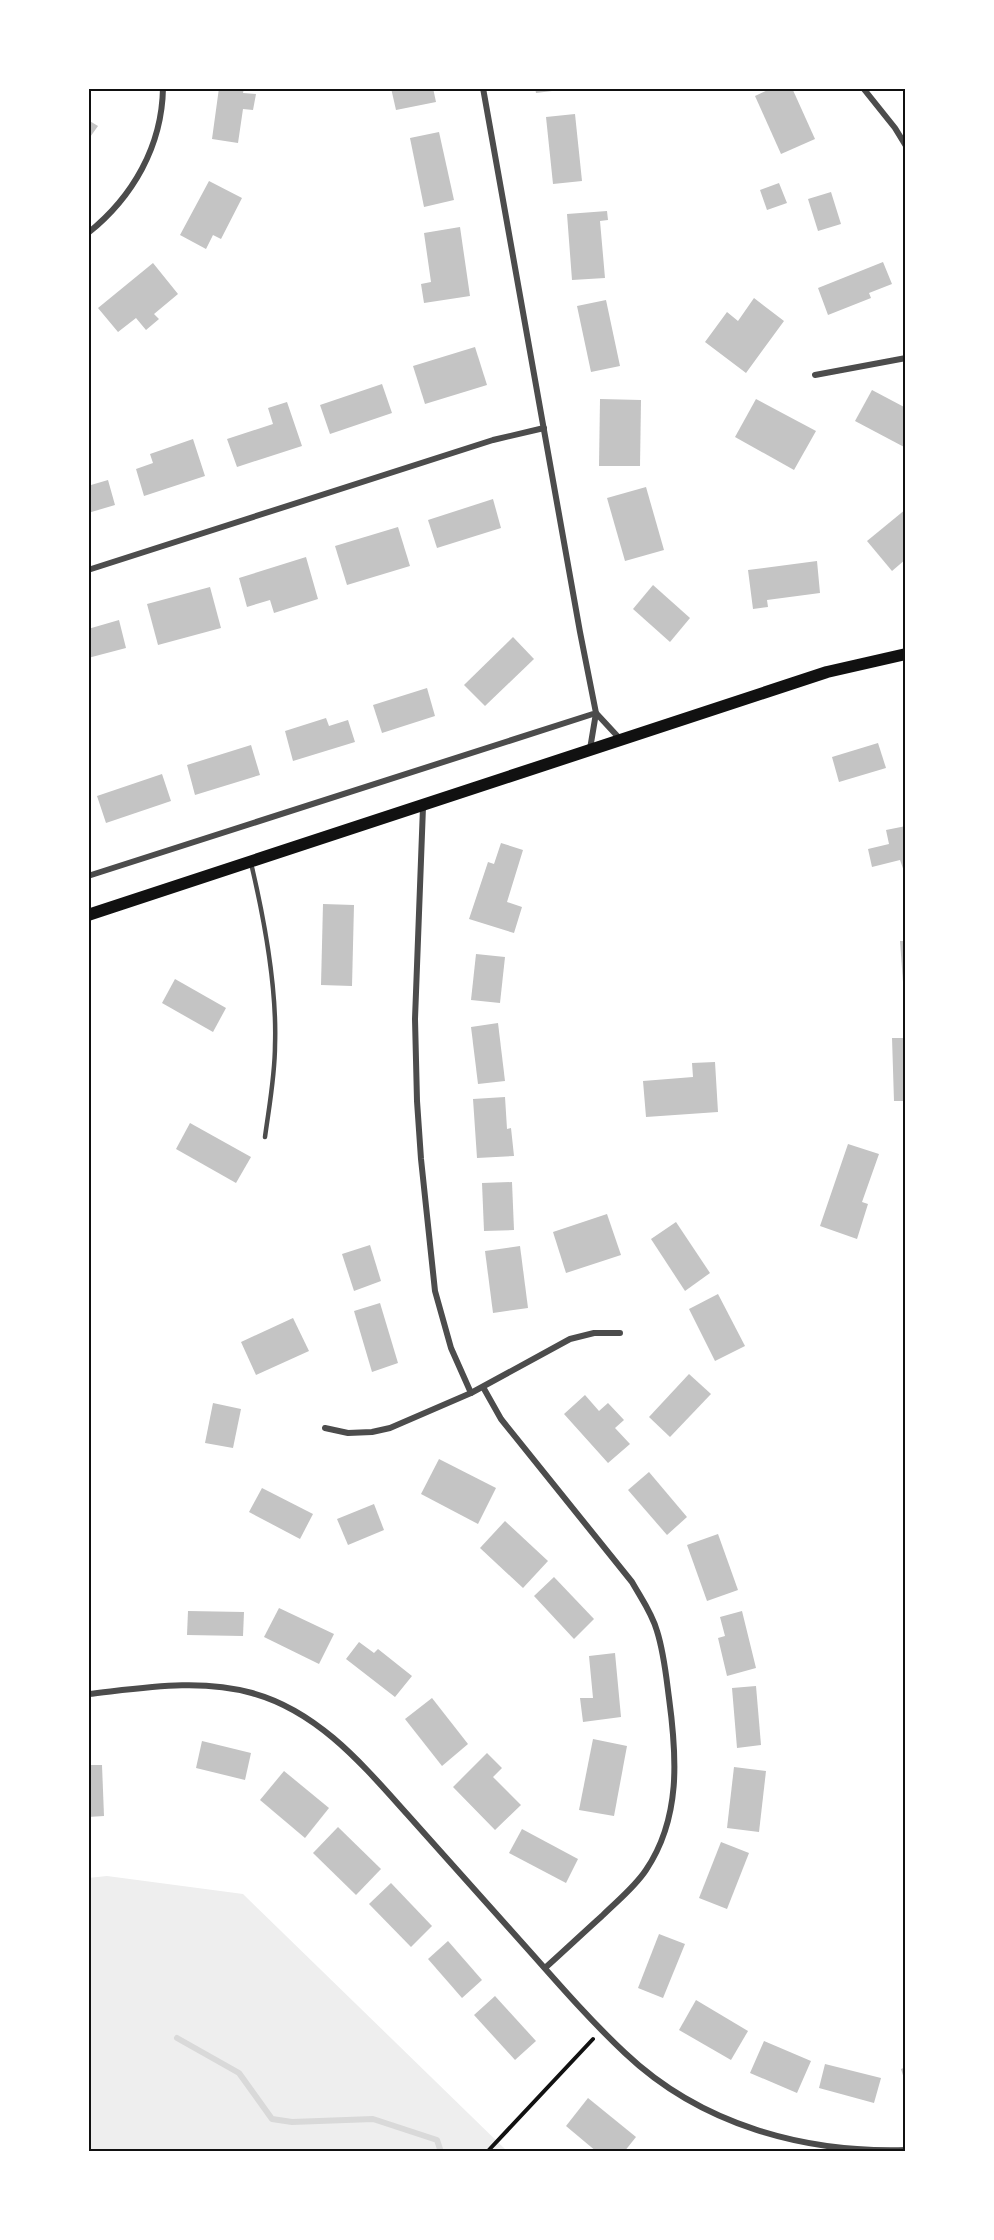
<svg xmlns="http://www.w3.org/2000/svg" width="994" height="2240" font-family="'Golos Text',sans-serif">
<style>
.green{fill:#eee}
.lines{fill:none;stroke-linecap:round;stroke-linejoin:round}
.stream{stroke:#d9d9d9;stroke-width:6}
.building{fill:#c4c4c4}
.path{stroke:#111;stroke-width:4}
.service{stroke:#4c4c4c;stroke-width:4.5}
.minor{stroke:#4c4c4c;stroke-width:6}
.secondary{stroke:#111;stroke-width:12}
.neatline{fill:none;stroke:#111;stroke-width:2}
</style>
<rect width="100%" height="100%" fill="#fff"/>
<path class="green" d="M 107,1876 L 243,1894 L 507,2151 L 89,2151 L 88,1878 Z"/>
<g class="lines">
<path class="stream" d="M 177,2038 L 239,2073 L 272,2119 L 292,2122 L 373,2119 L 437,2140 L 441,2152"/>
</g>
<g class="building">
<path d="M 219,88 L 244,88 L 243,93 L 256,94 L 253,110 L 243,109 L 238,143 L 212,139 Z"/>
<path d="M 391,88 L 433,88 L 436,102 L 396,110 Z"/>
<path d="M 535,88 L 560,88 L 560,90 L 536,93 Z"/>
<path d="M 772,88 L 792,88 L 815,139 L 781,154 L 755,96 Z"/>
<path d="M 575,114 L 582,181 L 553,184 L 546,117 Z"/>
<path d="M 88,120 L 98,126 L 88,140 Z"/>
<path d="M 439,132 L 454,200 L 424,207 L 410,138 Z"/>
<path d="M 209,181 L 242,198 L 221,239 L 213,235 L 206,249 L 180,235 Z"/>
<path d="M 779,183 L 787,203 L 767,210 L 760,190 Z"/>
<path d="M 831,192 L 841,224 L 818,231 L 808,199 Z"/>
<path d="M 607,211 L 608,220 L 600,221 L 605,278 L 572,280 L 567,214 Z"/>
<path d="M 460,227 L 470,296 L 424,303 L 421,284 L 431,282 L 424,233 Z"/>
<path d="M 883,262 L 892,284 L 869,293 L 871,298 L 828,315 L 818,288 Z"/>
<path d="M 153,263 L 178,294 L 154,314 L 159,319 L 146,330 L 136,318 L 118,332 L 98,308 Z"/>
<path d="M 754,298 L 784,321 L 746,373 L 705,342 L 727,312 L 738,321 Z"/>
<path d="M 606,300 L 620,366 L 591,372 L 577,306 Z"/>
<path d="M 475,347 L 487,385 L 425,404 L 413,366 Z"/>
<path d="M 382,384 L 392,413 L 330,434 L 320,405 Z"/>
<path d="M 872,390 L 906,408 L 906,448 L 855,421 Z"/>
<path d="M 600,399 L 641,400 L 640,466 L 599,466 Z"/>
<path d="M 756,399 L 816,431 L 794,470 L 735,437 Z"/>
<path d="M 287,402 L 302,446 L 237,467 L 227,439 L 273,424 L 268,408 Z"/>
<path d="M 193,439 L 205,476 L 144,496 L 136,469 L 153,463 L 150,454 Z"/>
<path d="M 88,480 L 91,485 L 108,480 L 115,505 L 88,513 Z"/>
<path d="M 646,487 L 664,550 L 625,561 L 607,498 Z"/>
<path d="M 493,499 L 501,528 L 437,548 L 428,520 Z"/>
<path d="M 906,509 L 906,559 L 892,571 L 867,541 Z"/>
<path d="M 398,527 L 410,566 L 347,585 L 335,546 Z"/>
<path d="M 306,557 L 318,599 L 274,613 L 270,600 L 247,607 L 239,578 Z"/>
<path d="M 817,561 L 820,593 L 767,600 L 768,607 L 753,609 L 748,570 Z"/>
<path d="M 653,585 L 690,618 L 670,642 L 633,609 Z"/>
<path d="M 210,587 L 221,628 L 158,645 L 147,604 Z"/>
<path d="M 119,620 L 126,648 L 88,658 L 88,629 Z"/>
<path d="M 513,637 L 534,659 L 485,706 L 464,685 Z"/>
<path d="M 427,688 L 435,716 L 382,733 L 373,705 Z"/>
<path d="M 326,718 L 329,726 L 348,720 L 355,742 L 293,761 L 285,731 Z"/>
<path d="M 878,743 L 886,768 L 839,782 L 832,757 Z"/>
<path d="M 251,745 L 260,775 L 195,795 L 187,765 Z"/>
<path d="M 162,774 L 171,801 L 106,823 L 97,796 Z"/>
<path d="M 906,826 L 906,877 L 900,860 L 872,867 L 868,849 L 889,844 L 886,830 Z"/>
<path d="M 501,843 L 523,850 L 507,902 L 522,907 L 514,933 L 469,919 L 488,862 L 494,864 Z"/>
<path d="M 323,904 L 354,905 L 352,986 L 321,985 Z"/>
<path d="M 900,941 L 906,941 L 906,996 L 904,996 Z"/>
<path d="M 476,954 L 505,957 L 500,1003 L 471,1000 Z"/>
<path d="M 175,979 L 226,1008 L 213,1032 L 162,1003 Z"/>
<path d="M 498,1023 L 505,1081 L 478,1084 L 471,1027 Z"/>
<path d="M 892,1038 L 906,1038 L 906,1101 L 894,1101 Z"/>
<path d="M 715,1062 L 718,1112 L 646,1117 L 643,1081 L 693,1077 L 692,1063 Z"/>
<path d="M 505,1097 L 507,1129 L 511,1128 L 514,1156 L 477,1158 L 473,1099 Z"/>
<path d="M 190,1123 L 251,1157 L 236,1183 L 176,1149 Z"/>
<path d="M 848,1144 L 879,1154 L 862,1202 L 868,1204 L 857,1239 L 820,1226 Z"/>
<path d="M 512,1182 L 514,1230 L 484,1231 L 482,1183 Z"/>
<path d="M 607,1214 L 621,1255 L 566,1273 L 553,1232 Z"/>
<path d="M 676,1222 L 710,1273 L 685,1291 L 651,1239 Z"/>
<path d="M 370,1245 L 381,1281 L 354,1291 L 342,1254 Z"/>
<path d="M 520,1246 L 528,1308 L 493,1313 L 485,1251 Z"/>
<path d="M 718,1294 L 745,1346 L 715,1361 L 689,1309 Z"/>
<path d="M 380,1303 L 398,1363 L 372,1372 L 354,1311 Z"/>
<path d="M 293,1318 L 309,1351 L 256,1375 L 241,1342 Z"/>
<path d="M 689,1374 L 711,1394 L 670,1437 L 649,1417 Z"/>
<path d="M 585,1395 L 599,1411 L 608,1403 L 624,1420 L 615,1428 L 630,1444 L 608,1463 L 564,1414 Z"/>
<path d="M 213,1403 L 241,1409 L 233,1448 L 205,1443 Z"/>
<path d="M 439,1459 L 496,1488 L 478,1524 L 421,1494 Z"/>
<path d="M 649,1472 L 687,1517 L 667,1535 L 628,1490 Z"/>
<path d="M 262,1488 L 313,1514 L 300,1539 L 249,1512 Z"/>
<path d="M 374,1504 L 384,1530 L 348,1545 L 337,1519 Z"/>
<path d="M 505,1521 L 548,1561 L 523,1588 L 480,1548 Z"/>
<path d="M 718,1534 L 738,1590 L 707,1601 L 687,1545 Z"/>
<path d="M 554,1577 L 594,1619 L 574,1639 L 534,1596 Z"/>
<path d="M 279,1608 L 334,1634 L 319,1664 L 264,1637 Z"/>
<path d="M 188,1611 L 244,1612 L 243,1636 L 187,1635 Z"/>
<path d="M 742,1611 L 756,1668 L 727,1676 L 718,1638 L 725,1636 L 720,1617 Z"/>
<path d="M 359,1642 L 374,1653 L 378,1649 L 412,1676 L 395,1697 L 346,1659 Z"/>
<path d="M 615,1653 L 621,1717 L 583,1722 L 580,1698 L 593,1698 L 589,1656 Z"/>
<path d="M 756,1686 L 761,1745 L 737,1748 L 732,1688 Z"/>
<path d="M 432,1698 L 468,1744 L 442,1766 L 405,1719 Z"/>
<path d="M 593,1739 L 627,1746 L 614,1816 L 579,1810 Z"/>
<path d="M 202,1741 L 251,1753 L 245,1780 L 196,1768 Z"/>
<path d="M 487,1753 L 502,1768 L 493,1777 L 521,1805 L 495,1830 L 453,1787 Z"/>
<path d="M 88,1765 L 102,1765 L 104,1816 L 88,1817 Z"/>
<path d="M 734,1767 L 766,1771 L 759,1832 L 727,1828 Z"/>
<path d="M 284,1771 L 329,1808 L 305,1838 L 260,1800 Z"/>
<path d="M 338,1827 L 381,1869 L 356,1895 L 313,1853 Z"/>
<path d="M 522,1829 L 578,1859 L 566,1883 L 509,1853 Z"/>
<path d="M 721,1842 L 749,1853 L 727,1909 L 699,1898 Z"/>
<path d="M 391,1883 L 432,1926 L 411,1947 L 369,1904 Z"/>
<path d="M 659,1934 L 685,1944 L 663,1998 L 638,1988 Z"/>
<path d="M 448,1941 L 482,1980 L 462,1998 L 428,1959 Z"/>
<path d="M 495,1996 L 536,2041 L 515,2060 L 474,2015 Z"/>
<path d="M 696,2000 L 748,2031 L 731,2060 L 679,2030 Z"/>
<path d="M 764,2041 L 811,2061 L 797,2093 L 750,2073 Z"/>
<path d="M 825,2064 L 881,2078 L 874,2103 L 819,2088 Z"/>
<path d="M 906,2067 L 906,2082 L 905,2082 L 901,2069 Z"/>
<path d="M 588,2098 L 636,2137 L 624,2152 L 597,2152 L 566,2126 Z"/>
</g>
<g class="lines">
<path class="path" d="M 487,2152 L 593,2039"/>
<path class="service" d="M 251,863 C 264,918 277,989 275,1045 C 275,1076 269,1107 265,1137"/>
<g class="minor">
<path d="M 863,88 L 895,128 L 906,146"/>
<path d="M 88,233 C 133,197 162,146 163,88"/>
<path d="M 815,375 L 906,358"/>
<path d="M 88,570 L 493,440 L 544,428"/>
<path d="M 590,749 L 596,713 L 621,740"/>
<path d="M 423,807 L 415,1019 L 417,1101 L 421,1159 L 435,1291 L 451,1348 L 471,1393"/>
<path d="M 88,876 L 596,713 L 580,632 L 483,88"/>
<path d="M 483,1387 L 501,1419 L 632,1582 C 641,1598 652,1613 657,1631 C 664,1653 666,1675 669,1698 C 677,1757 681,1818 646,1870 C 634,1888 617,1901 602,1916 C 583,1933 564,1951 545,1968"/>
<path d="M 325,1428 L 348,1433 L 372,1432 L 390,1428 L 471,1393 L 570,1339 L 594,1333 L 620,1333"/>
<path d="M 88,1694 C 143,1688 199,1678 252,1693 C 318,1711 363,1765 407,1814 C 449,1861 491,1908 533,1955 C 563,1989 593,2023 625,2053 C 701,2125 804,2153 906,2150"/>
</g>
<path class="secondary" d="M 88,915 L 827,672 L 906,654"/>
</g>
<rect width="994" height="2240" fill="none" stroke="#ffffff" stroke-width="180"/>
<rect x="90" y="90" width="814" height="2060" class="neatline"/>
</svg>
